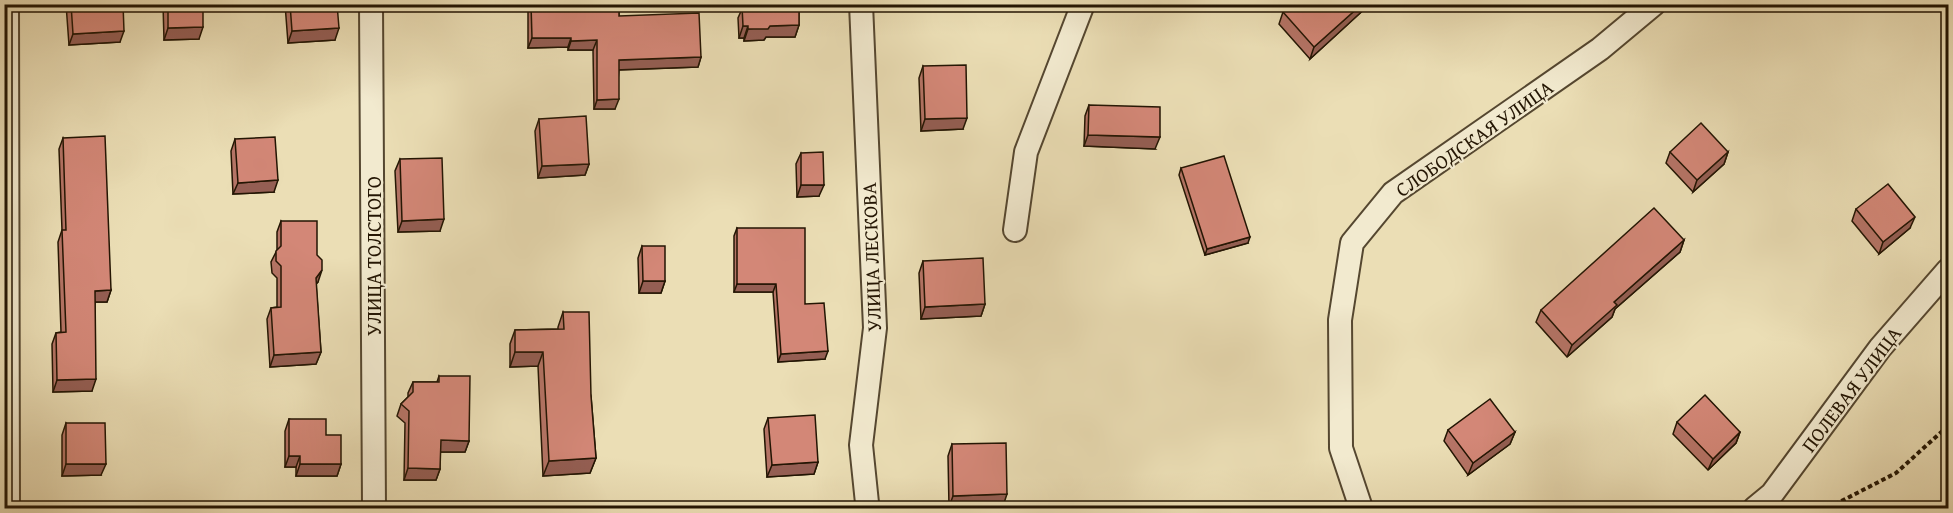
<svg xmlns="http://www.w3.org/2000/svg" width="1953" height="513" font-family="'Gentium Book Plus',serif">
<style>
.lines{fill:none;stroke-linecap:round;stroke-linejoin:round}
.street-casing{stroke:#554730;stroke-width:26}
.path{stroke:#231503;stroke-width:4;stroke-dasharray:4.5 3;stroke-linecap:butt}
.street{stroke:#f2eacf;stroke-width:22}
.wall{fill:#b57466;stroke:#231503;stroke-width:1.5}
.shaded-wall{fill:#945e53;stroke:#231503;stroke-width:1.5}
.building{fill:#d38777;stroke:#231503;stroke-width:1.5}
.labels{text-anchor:middle;dominant-baseline:central;stroke-width:4.5;stroke-linejoin:round;paint-order:stroke}
.street-label{font-size:20px;fill:#231503;stroke:#f2eacf}
</style>
<rect width="100%" height="100%" fill="#ebdeb5"/>
<filter id="stains"><feTurbulence type="fractalNoise" baseFrequency=".00333" numOctaves="4"/><feColorMatrix values="0 0 0 0 .2 0 0 0 0 .09 0 0 0 0 .02 0 0 0 .5 -.17"/></filter>
<radialGradient id="worn" r=".72"><stop offset=".6" stop-color="#630" stop-opacity="0"/><stop offset="1" stop-color="#630" stop-opacity=".3"/></radialGradient>
<g class="lines">
<g class="street-casing">
<g id="street">
<path d="M 7,4 L 8,508"/>
<path d="M 371,4 L 374,508"/>
<path d="M 861,4 L 875,328 L 861,445 L 867,503 L 865,508"/>
<path d="M 1015,230 L 1026,152 L 1083,4"/>
<path d="M 1361,508 L 1341,448 L 1340,320 L 1352,243 L 1393,193 L 1600,49 L 1654,4"/>
<path d="M 1755,508 L 1772,494 L 1880,348 L 1948,270"/>
</g>
</g>
<path class="path" d="M 1828,508 L 1896,473 L 1948,426"/>
<use href="#street" class="street"/>
</g>
<g class="wall">
<path d="M 66,4 L 123,4 L 120,42 L 69,45 Z"/>
<path d="M 163,4 L 203,4 L 199,39 L 164,40 Z"/>
<path d="M 285,4 L 337,4 L 335,40 L 288,43 Z"/>
<path d="M 528,4 L 619,4 L 619,16 L 701,57 L 698,67 L 619,70 L 615,109 L 594,109 L 593,50 L 568,50 L 568,47 L 528,48 Z"/>
<path d="M 741,4 L 799,4 L 799,25 L 795,37 L 766,37 L 764,40 L 744,41 L 744,38 L 739,38 L 738,18 L 742,9 Z"/>
<path d="M 1370,4 L 1310,59 L 1279,24 L 1283,12 Z"/>
<path d="M 923,66 L 963,129 L 921,131 L 919,78 Z"/>
<path d="M 1089,105 L 1155,149 L 1084,146 L 1085,116 Z"/>
<path d="M 539,119 L 589,164 L 585,175 L 538,178 L 535,131 Z"/>
<path d="M 63,138 L 111,290 L 107,302 L 95,302 L 92,391 L 53,392 L 52,344 L 56,333 L 61,332 L 58,242 L 62,230 L 59,149 Z"/>
<path d="M 235,139 L 274,192 L 233,194 L 231,151 Z"/>
<path d="M 1670,152 L 1728,152 L 1724,164 L 1693,192 L 1666,163 Z"/>
<path d="M 801,153 L 819,196 L 797,197 L 796,164 Z"/>
<path d="M 400,159 L 440,231 L 398,232 L 395,171 Z"/>
<path d="M 1181,168 L 1248,243 L 1205,255 L 1179,175 Z"/>
<path d="M 1856,209 L 1910,228 L 1879,254 L 1852,221 Z"/>
<path d="M 281,221 L 318,282 L 316,284 L 321,352 L 316,364 L 270,367 L 267,319 L 271,308 L 277,307 L 277,278 L 272,273 L 271,262 L 277,250 L 277,232 Z"/>
<path d="M 737,228 L 805,304 L 825,359 L 778,362 L 773,292 L 734,292 L 734,236 Z"/>
<path d="M 1684,240 L 1680,252 L 1615,309 L 1612,317 L 1567,357 L 1536,322 L 1541,310 Z"/>
<path d="M 642,246 L 665,281 L 661,293 L 639,293 L 638,258 Z"/>
<path d="M 923,261 L 985,304 L 981,316 L 921,319 L 919,273 Z"/>
<path d="M 563,312 L 591,396 L 596,458 L 590,473 L 543,476 L 538,366 L 510,367 L 510,344 L 515,330 L 558,329 L 558,327 Z"/>
<path d="M 439,376 L 469,441 L 465,452 L 440,452 L 440,469 L 436,480 L 404,480 L 405,423 L 397,416 L 401,404 L 408,397 L 408,393 L 413,382 L 437,382 Z"/>
<path d="M 768,418 L 818,462 L 814,474 L 767,477 L 764,429 Z"/>
<path d="M 289,419 L 326,435 L 341,464 L 337,476 L 296,476 L 296,467 L 285,467 L 285,431 Z"/>
<path d="M 1677,422 L 1740,432 L 1736,443 L 1708,470 L 1673,434 Z"/>
<path d="M 66,423 L 101,475 L 62,476 L 62,435 Z"/>
<path d="M 1448,430 L 1515,432 L 1510,444 L 1468,475 L 1444,441 Z"/>
<path d="M 952,444 L 1003,506 L 949,507 L 948,456 Z"/>
</g>
<g class="shaded-wall">
<path d="M 1362,4 L 1370,4 L 1310,59 L 1314,47 Z"/>
<path d="M 799,25 L 795,37 L 766,37 L 764,40 L 744,41 L 748,29 L 770,26 Z"/>
<path d="M 743,26 L 748,26 L 744,38 L 739,38 Z"/>
<path d="M 203,27 L 199,39 L 164,40 L 168,28 Z"/>
<path d="M 339,28 L 335,40 L 288,43 L 292,31 Z"/>
<path d="M 124,31 L 120,42 L 69,45 L 73,34 Z"/>
<path d="M 532,38 L 571,38 L 568,47 L 528,48 Z"/>
<path d="M 597,40 L 593,50 L 568,50 L 571,41 Z"/>
<path d="M 701,57 L 698,67 L 615,70 L 619,60 Z"/>
<path d="M 619,99 L 615,109 L 594,109 L 597,100 Z"/>
<path d="M 967,118 L 963,129 L 921,131 L 925,119 Z"/>
<path d="M 1088,135 L 1160,137 L 1155,149 L 1084,146 Z"/>
<path d="M 1728,152 L 1724,164 L 1693,192 L 1697,180 Z"/>
<path d="M 589,164 L 585,175 L 538,178 L 542,166 Z"/>
<path d="M 278,180 L 274,192 L 233,194 L 238,183 Z"/>
<path d="M 801,185 L 824,185 L 819,196 L 797,197 Z"/>
<path d="M 1915,217 L 1910,228 L 1879,254 L 1883,242 Z"/>
<path d="M 444,219 L 440,231 L 398,232 L 402,221 Z"/>
<path d="M 1250,237 L 1248,243 L 1205,255 L 1207,249 Z"/>
<path d="M 1684,240 L 1680,252 L 1615,309 L 1612,317 L 1567,357 L 1572,345 L 1614,302 Z"/>
<path d="M 322,270 L 318,282 L 311,289 L 316,278 Z"/>
<path d="M 643,281 L 665,281 L 661,293 L 639,293 Z"/>
<path d="M 737,284 L 776,284 L 773,292 L 734,292 Z"/>
<path d="M 111,290 L 107,302 L 91,302 L 95,291 Z"/>
<path d="M 985,304 L 981,316 L 921,319 L 925,307 Z"/>
<path d="M 828,351 L 825,359 L 778,362 L 781,354 Z"/>
<path d="M 321,352 L 316,364 L 270,367 L 274,355 Z"/>
<path d="M 515,352 L 543,352 L 538,366 L 510,367 Z"/>
<path d="M 96,379 L 92,391 L 53,392 L 57,380 Z"/>
<path d="M 1515,432 L 1510,444 L 1468,475 L 1473,463 Z"/>
<path d="M 1740,432 L 1736,443 L 1708,470 L 1713,459 Z"/>
<path d="M 441,440 L 469,441 L 465,452 L 436,452 Z"/>
<path d="M 289,456 L 300,456 L 296,467 L 285,467 Z"/>
<path d="M 596,458 L 590,473 L 543,476 L 549,461 Z"/>
<path d="M 818,462 L 814,474 L 767,477 L 772,465 Z"/>
<path d="M 66,464 L 106,464 L 101,475 L 62,476 Z"/>
<path d="M 300,464 L 341,464 L 337,476 L 296,476 Z"/>
<path d="M 408,468 L 440,469 L 436,480 L 404,480 Z"/>
<path d="M 1007,494 L 1003,506 L 949,507 L 953,496 Z"/>
</g>
<g class="building">
<path d="M 71,4 L 123,4 L 124,31 L 73,34 Z"/>
<path d="M 168,4 L 203,4 L 203,27 L 168,28 Z"/>
<path d="M 290,4 L 337,4 L 339,28 L 292,31 Z"/>
<path d="M 531,4 L 619,4 L 619,16 L 699,13 L 701,57 L 619,60 L 619,99 L 597,100 L 597,40 L 571,41 L 571,38 L 532,38 Z"/>
<path d="M 746,4 L 799,4 L 799,25 L 770,26 L 768,29 L 748,29 L 748,26 L 743,26 L 742,6 L 746,6 Z"/>
<path d="M 1292,4 L 1362,4 L 1314,47 L 1283,12 Z"/>
<path d="M 966,65 L 967,118 L 925,119 L 923,66 Z"/>
<path d="M 1089,105 L 1160,107 L 1160,137 L 1088,135 Z"/>
<path d="M 586,116 L 589,164 L 542,166 L 539,119 Z"/>
<path d="M 1701,123 L 1728,152 L 1697,180 L 1670,152 Z"/>
<path d="M 105,136 L 111,290 L 95,291 L 96,379 L 57,380 L 56,333 L 66,332 L 62,230 L 66,230 L 63,138 Z"/>
<path d="M 275,137 L 278,180 L 238,183 L 235,139 Z"/>
<path d="M 823,152 L 824,185 L 801,185 L 801,153 Z"/>
<path d="M 1224,156 L 1250,237 L 1207,249 L 1181,168 Z"/>
<path d="M 442,158 L 444,219 L 402,221 L 400,159 Z"/>
<path d="M 1888,184 L 1915,217 L 1883,242 L 1856,209 Z"/>
<path d="M 1654,208 L 1684,240 L 1614,302 L 1617,305 L 1572,345 L 1541,310 Z"/>
<path d="M 281,221 L 317,221 L 317,255 L 322,260 L 322,270 L 316,278 L 321,352 L 274,355 L 271,308 L 281,307 L 281,266 L 276,261 L 276,251 L 281,246 Z"/>
<path d="M 737,228 L 805,228 L 805,304 L 824,303 L 828,351 L 781,354 L 776,284 L 737,284 Z"/>
<path d="M 642,246 L 665,246 L 665,281 L 643,281 Z"/>
<path d="M 983,258 L 985,304 L 925,307 L 923,261 Z"/>
<path d="M 563,312 L 589,312 L 591,396 L 596,458 L 549,461 L 543,352 L 515,352 L 515,330 L 564,329 Z"/>
<path d="M 439,376 L 470,376 L 469,441 L 441,440 L 440,469 L 408,468 L 409,411 L 401,404 L 413,392 L 413,382 L 439,382 Z"/>
<path d="M 1705,395 L 1740,432 L 1713,459 L 1677,422 Z"/>
<path d="M 1490,399 L 1515,432 L 1473,463 L 1448,430 Z"/>
<path d="M 815,415 L 818,462 L 772,465 L 768,418 Z"/>
<path d="M 289,419 L 326,419 L 326,435 L 341,435 L 341,464 L 300,464 L 300,456 L 289,456 Z"/>
<path d="M 66,423 L 105,423 L 106,464 L 66,464 Z"/>
<path d="M 1006,443 L 1007,494 L 953,496 L 952,444 Z"/>
</g>
<g class="labels">
<g class="street-label">
<text transform="translate(1474 138) rotate(-35)">СЛОБОДСКАЯ УЛИЦА</text>
<text transform="translate(373 256) rotate(-90)">УЛИЦА ТОЛСТОГО</text>
<text transform="translate(871 257) rotate(-92)">УЛИЦА ЛЕСКОВА</text>
<text transform="translate(1851 389) rotate(-53)">ПОЛЕВАЯ УЛИЦА</text>
</g>
</g>
<rect width="1953" height="513" fill="none" stroke="#ebdeb5" stroke-width="24"/>
<rect x="6" y="6" width="1941" height="501" fill="none" stroke="#231503" stroke-width="3"/>
<rect x="12" y="12" width="1929" height="489" fill="none" stroke="#231503" stroke-width="1.5"/>
<rect width="100%" height="100%" filter="url(#stains)"/>
<rect width="100%" height="100%" fill="url(#worn)"/>
</svg>
